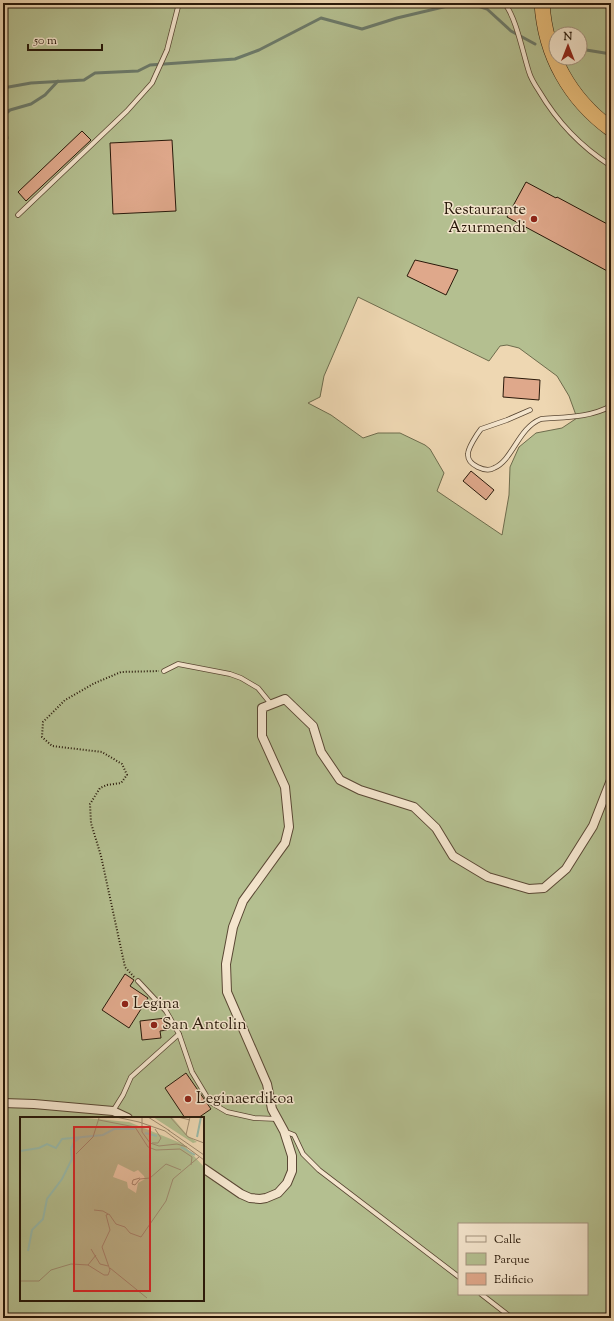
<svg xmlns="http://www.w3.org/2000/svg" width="614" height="1321" font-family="'Sorts Mill Goudy',serif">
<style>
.green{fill:#b4bf90;stroke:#6e6c4d;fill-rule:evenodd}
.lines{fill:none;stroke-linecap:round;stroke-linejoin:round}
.stream{stroke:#6c7a6a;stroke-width:3}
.building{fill:#dfa88b;stroke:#29190a}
.lane-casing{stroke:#5a4834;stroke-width:5.5}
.street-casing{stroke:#5a4834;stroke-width:10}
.highway-casing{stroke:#29190a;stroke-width:16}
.path{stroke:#29190a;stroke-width:2;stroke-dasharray:1 2;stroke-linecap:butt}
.lane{stroke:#f4e5cd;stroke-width:4}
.street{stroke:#f4e5cd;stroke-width:8}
.highway{stroke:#e7bc79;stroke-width:15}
.poi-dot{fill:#8f2418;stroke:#f4e5cd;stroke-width:1.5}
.labels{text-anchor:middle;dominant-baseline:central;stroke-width:3;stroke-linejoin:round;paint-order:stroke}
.poi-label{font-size:16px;fill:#29190a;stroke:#f4e5cd;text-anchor:start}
.inset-river{fill:none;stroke:#99baaa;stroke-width:2}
.inset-road{fill:none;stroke:#9f8b6f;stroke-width:1}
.view{fill:#d62828;fill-opacity:0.15;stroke:#d62828;stroke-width:2}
.inset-edge{fill:none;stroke:#29190a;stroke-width:2}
</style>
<rect width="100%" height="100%" fill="#eed7b2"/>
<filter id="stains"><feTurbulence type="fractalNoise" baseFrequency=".005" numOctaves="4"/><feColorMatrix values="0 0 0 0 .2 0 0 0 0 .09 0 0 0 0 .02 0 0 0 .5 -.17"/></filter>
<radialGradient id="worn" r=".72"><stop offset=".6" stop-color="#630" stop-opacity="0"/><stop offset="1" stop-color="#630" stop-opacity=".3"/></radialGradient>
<path class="green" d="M 3,3 L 593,3 L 611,10 L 611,1318 L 3,1318 ZM 556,34 L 580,34 L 580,58 L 556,58 ZM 358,297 L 489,361 L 500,346 L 507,345 L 519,348 L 557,376 L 569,396 L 577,418 L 562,428 L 536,433 L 519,447 L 510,467 L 509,495 L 502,535 L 437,491 L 444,473 L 430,449 L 425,445 L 400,433 L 378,433 L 363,438 L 331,415 L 308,403 L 320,397 L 324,376 ZM 21,1118 L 203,1118 L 203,1300 L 21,1300 ZM 459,1224 L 587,1224 L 587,1294 L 459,1294 Z"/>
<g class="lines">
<g class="stream">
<path d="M 469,3 L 487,9 L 511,31 L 535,44"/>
<path d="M 580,49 L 611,54"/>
<path d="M 3,88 L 31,83 L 84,80 L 95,73 L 138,71 L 150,65 L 235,59 L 259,50 L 321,18 L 362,29 L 397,18 L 460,3"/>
<path d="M 3,116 L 10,110 L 31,104 L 45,95 L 58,81"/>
<path d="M 3,119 L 7,138 L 3,143"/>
</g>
</g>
<g class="building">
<path d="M 82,131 L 91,140 L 26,201 L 18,192 Z"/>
<path d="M 172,140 L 176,211 L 113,214 L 110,143 Z"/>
<path d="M 526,182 L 556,198 L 557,197 L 611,226 L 611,273 L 507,217 Z"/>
<path d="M 415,260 L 458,270 L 446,295 L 407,276 Z"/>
<path d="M 504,377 L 540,380 L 539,400 L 503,397 Z"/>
<path d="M 471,471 L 494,490 L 486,500 L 463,481 Z"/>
<path d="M 125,974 L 134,980 L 130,986 L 148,998 L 129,1028 L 102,1010 Z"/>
<path d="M 166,1018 L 167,1030 L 160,1031 L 161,1038 L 142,1040 L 140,1021 Z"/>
<path d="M 186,1073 L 211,1109 L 198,1118 L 185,1118 L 165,1088 Z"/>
</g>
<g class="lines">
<g class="lane-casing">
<g id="lane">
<path d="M 504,3 C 516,16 523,54 529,72 C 531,79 535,85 539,91 C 558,123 580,146 611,166"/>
<path d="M 18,215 L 127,111 L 152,83 L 167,50 L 179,3"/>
<path d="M 530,410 L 507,420 L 481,429 C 477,434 468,448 468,454 C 467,465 486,473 494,468 C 513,460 518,428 541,419 C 565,417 589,418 611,406"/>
<path d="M 164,671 L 178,664 L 230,674 L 241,678 L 258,688 L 271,704"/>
<path d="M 138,981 L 166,1011 L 179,1034 L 192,1072 L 210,1102 L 227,1112 L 254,1118 L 277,1119"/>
<path d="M 113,1111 L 123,1095 L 131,1077 L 179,1034"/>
<path d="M 284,1131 L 294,1135 L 303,1154 L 319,1170 L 459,1277"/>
<path d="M 481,1294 L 512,1318"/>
</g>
</g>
<g class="street-casing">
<g id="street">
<path d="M 3,1103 L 34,1104 L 113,1111 L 128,1118"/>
<path d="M 203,1168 L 241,1194 L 250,1198 L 260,1199 L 266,1198 L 278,1193 L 287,1183 L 292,1171 L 292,1156 L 284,1131 L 272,1109 L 267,1084 L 227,992 L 226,964 L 233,927 L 243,901 L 285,843 L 289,827 L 285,787 L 262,736 L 262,708 L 285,699 L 313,726 L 321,752 L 340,780 L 360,790 L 414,807 L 436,828 L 453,856 L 488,877 L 529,889 L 544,888 L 566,869 L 593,826 L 611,780"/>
</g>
</g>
<g class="highway-casing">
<path id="highway" d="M 542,3 C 545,55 570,99 611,129"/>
</g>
<path class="path" d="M 134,977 L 125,967 L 101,856 L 91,823 L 90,804 L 100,788 L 107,785 L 121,783 L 127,775 L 122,764 L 102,752 L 52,746 L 42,737 L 43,722 L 65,700 L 95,683 L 121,672 L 159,671"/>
<use href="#lane" class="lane"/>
<use href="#street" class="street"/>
<use href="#highway" class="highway"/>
</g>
<g class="poi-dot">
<circle cx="534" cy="219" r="4"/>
<circle cx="125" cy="1004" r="4"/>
<circle cx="154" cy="1025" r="4"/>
<circle cx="188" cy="1099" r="4"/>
</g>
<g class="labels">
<g class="poi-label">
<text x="526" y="210" text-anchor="end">Restaurante<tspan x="526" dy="18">Azurmendi</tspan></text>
<text x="133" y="1004">Legina</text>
<text x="162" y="1025">San Antolin</text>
<text x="196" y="1099">Leginaerdikoa</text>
</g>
</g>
<g transform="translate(20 1117)">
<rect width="184" height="184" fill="#eed7b2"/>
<path d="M 0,0 L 55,0 L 109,5 L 163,27 L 184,50 L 184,184 L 0,184 ZM 98,47 L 114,55 L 118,53 L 124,59 L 125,62 L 118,66 L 116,76 L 108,71 L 107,65 L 93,60 ZM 133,0 L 152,0 L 168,19 L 177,25 L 173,26 Z" fill="#b4bf90" fill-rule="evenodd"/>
<path class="inset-river" d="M 125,16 L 137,19M 177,20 L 181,0M 161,30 L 175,38M 0,34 L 19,31 L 27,27 L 36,31 L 42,22 L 83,18 L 94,12 L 115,12M 8,134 L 12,113 L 23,102 L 27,82 L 42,62 L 52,42 L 51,32 L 54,25 L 61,20"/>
<path class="inset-road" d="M 96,0 L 119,5 L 145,14 L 184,43M 122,0 L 122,15 L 130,26 L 139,29 L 157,27 L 167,30M 128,0 L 150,14M 150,0 L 168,20 L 184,26M 158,0 L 170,3M 79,3 L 115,10 L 128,30 L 136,33 L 160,32 L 172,40 L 171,48M 148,13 L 184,38M 166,18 L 170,0M 132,26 L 138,26 L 141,21 L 135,12M 56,37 L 73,20 L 79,1M 120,61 L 113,63 L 112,67 L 115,68 L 120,62 L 130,61 L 146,47 L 161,53M 74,93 L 83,94 L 88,97M 71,132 L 80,147 L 88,149M 68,148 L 76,138M 90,151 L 127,181M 0,164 L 19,164 L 31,153 L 51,147 L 68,148 L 84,158 L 88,158 L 90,153 L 82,130 L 90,113 L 86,98 L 89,97 L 96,107 L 105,110 L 110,116 L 121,120 L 146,84 L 153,62 L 179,40"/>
<path class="view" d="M 54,10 L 130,10 L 130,174 L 54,174 Z"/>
<rect width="184" height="184" class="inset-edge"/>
</g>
<rect width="614" height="1321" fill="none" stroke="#eed7b2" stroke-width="16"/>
<rect x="4" y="4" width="606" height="1313" fill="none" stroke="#29190a" stroke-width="2"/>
<rect x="8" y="8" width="598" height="1305" fill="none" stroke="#29190a"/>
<rect x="458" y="1223" width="130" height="72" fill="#f4e5cd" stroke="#a3937f"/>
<rect x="466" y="1236" width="20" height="6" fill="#f4e5cd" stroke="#a3937f"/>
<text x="494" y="1243" font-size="12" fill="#29190a">Calle</text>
<rect x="466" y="1253" width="20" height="12" fill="#b4bf90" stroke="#a3937f"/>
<text x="494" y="1263" font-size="12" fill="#29190a">Parque</text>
<rect x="466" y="1273" width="20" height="12" fill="#dfa88b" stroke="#a3937f"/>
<text x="494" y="1283" font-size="12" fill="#29190a">Edificio</text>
<g transform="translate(568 46)"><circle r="19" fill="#f4e5cd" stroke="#a3937f"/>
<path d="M0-3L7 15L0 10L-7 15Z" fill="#8f2418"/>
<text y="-6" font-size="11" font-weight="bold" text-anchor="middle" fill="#29190a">N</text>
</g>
<path d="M28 44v6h74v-6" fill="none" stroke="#29190a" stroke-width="2"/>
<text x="34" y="44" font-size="12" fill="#29190a" stroke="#f4e5cd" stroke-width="3" paint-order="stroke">50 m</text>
<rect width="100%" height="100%" filter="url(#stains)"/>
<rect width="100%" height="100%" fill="url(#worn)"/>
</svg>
